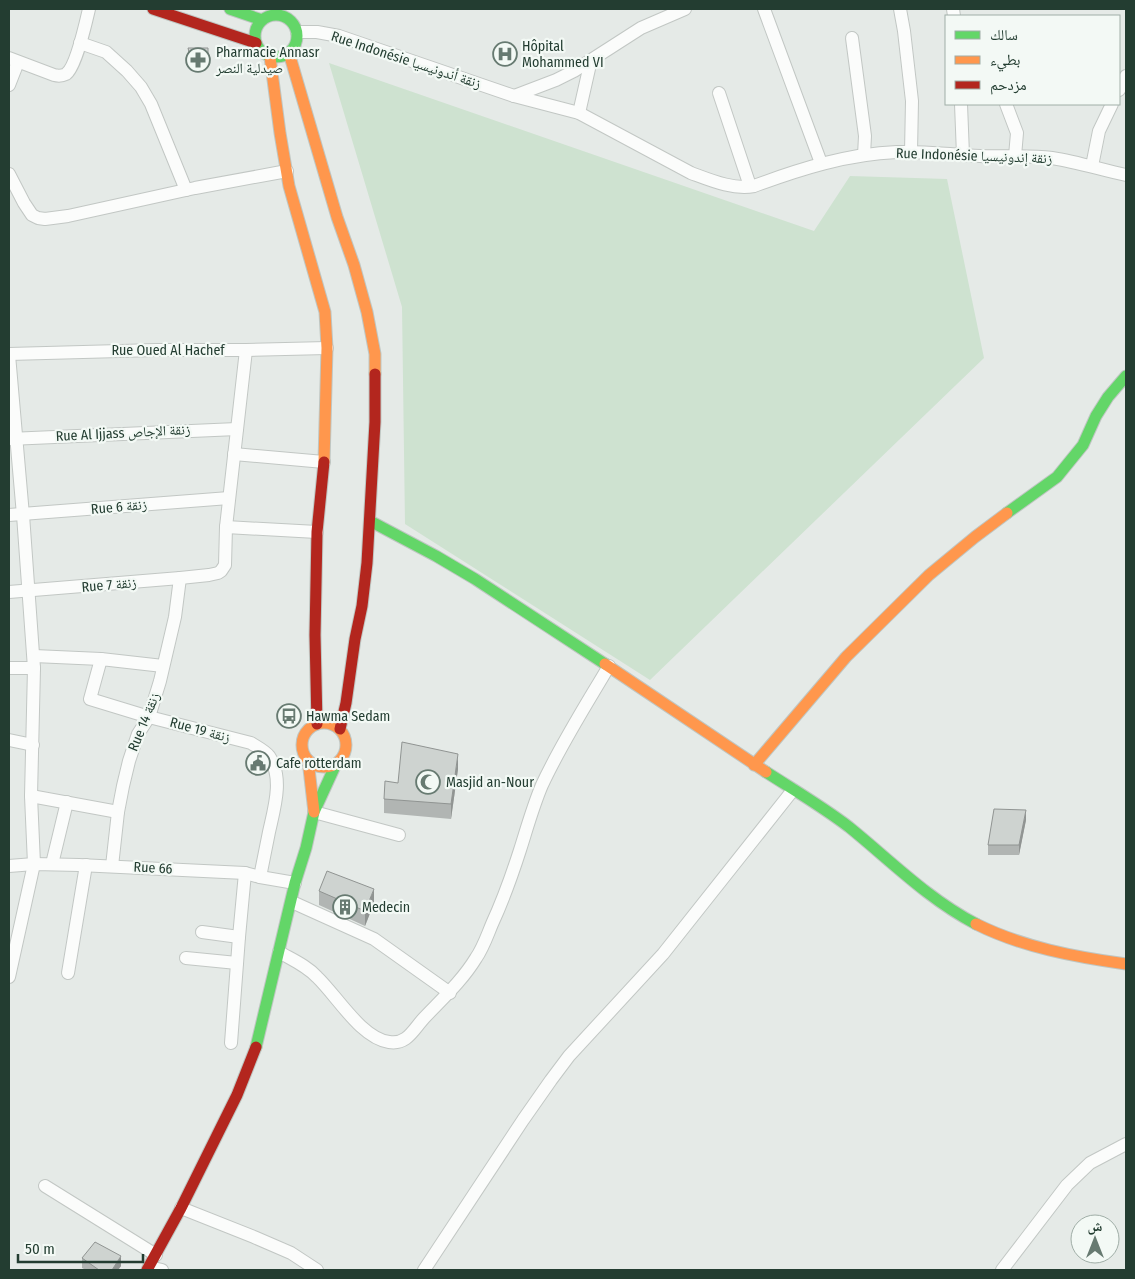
<svg xmlns="http://www.w3.org/2000/svg" width="1135" height="1279" font-family="'Fira Sans Condensed','Noto Naskh Arabic',sans-serif">
<style>
.green{fill:#cee2d0}
.lines{fill:none;stroke-linecap:round;stroke-linejoin:round}
.street-casing{stroke:#c2c7c4;stroke-width:14}
.fast-casing{stroke:#bfc6c2;stroke-width:13}
.slow-casing{stroke:#bfc6c2;stroke-width:13}
.jam-casing{stroke:#bfc6c2;stroke-width:13}
.street{stroke:#fbfcfb;stroke-width:12}
.fast{stroke:#63d668;stroke-width:11}
.slow{stroke:#ff974d;stroke-width:11}
.jam{stroke:#b3261e;stroke-width:11}
.wall{fill:#b1b5b3}
.shaded-wall{fill:#909492}
.building{fill:#ced3d0;stroke:#909492}
.labels{text-anchor:middle;dominant-baseline:central;stroke-width:4.5;stroke-linejoin:round;paint-order:stroke}
.poi-label{font-size:14px;fill:#233d31;stroke:#f3f9f5;text-anchor:start}
.street-label{font-size:14px;fill:#233d31;stroke:#f3f9f5}
</style>
<rect width="100%" height="100%" fill="#e5eae7"/>
<path class="green" d="M 329,63 L 814,231 L 850,176 L 947,179 L 984,358 L 650,680 L 405,524 L 402,307 Z"/>
<g class="lines">
<g class="street-casing">
<g id="street">
<path d="M 764,9 L 821,163"/>
<path d="M 900,9 L 904,31 L 912,101 L 911,152"/>
<path d="M 953,9 L 954,16"/>
<path d="M 297,32 L 317,32 L 339,36 L 514,96 L 579,113 L 691,173 C 710,180 733,190 754,186 C 800,169 847,154 897,152 C 925,151 953,155 980,156 C 1004,157 1029,155 1052,158 C 1078,162 1102,170 1126,175"/>
<path d="M 852,38 L 865,136 L 864,155"/>
<path d="M 80,43 L 106,52 L 127,71 L 141,87 L 151,104 L 186,190"/>
<path d="M 9,58 L 54,75 C 58,76 62,76 66,74 C 76,67 86,22 89,9"/>
<path d="M 9,85 L 18,62"/>
<path d="M 1119,90 L 1126,76"/>
<path d="M 719,93 L 750,186"/>
<path d="M 514,96 L 556,80 L 574,71 L 641,28 L 685,9"/>
<path d="M 961,104 L 963,155"/>
<path d="M 1006,104 L 1017,133 L 1015,156"/>
<path d="M 579,113 L 591,60"/>
<path d="M 1092,166 L 1099,131 L 1112,104"/>
<path d="M 9,174 L 24,203 L 32,215 L 38,218 L 45,219 L 68,216 L 195,188 L 287,171"/>
<path d="M 9,354 L 157,350 L 246,350 L 327,348"/>
<path d="M 9,355 L 23,515 L 34,668 L 31,796 L 34,864 L 9,977"/>
<path d="M 9,439 L 237,429"/>
<path d="M 234,454 L 324,462"/>
<path d="M 9,515 L 229,498"/>
<path d="M 226,527 L 317,532"/>
<path d="M 9,592 L 180,578 L 209,575 L 218,573 L 221,571 L 225,565 L 226,527 L 246,350"/>
<path d="M 34,656 L 101,659"/>
<path d="M 163,666 L 101,659 L 90,699 L 149,717 L 251,743 C 257,747 264,750 269,756 C 284,778 274,809 269,832 C 266,847 263,862 260,877"/>
<path d="M 9,668 L 34,668"/>
<path d="M 9,740 L 33,745"/>
<path d="M 31,796 L 118,812"/>
<path d="M 314,812 L 399,835"/>
<path d="M 52,864 L 67,802"/>
<path d="M 9,866 L 34,864 L 79,865 L 245,873 L 260,877 L 295,883"/>
<path d="M 112,866 L 118,812 L 123,786 L 129,761 L 138,734 L 149,717 L 160,681 L 175,617 L 180,578"/>
<path d="M 292,902 L 374,939 L 450,993"/>
<path d="M 202,932 L 239,937"/>
<path d="M 279,952 C 293,960 307,966 317,977 C 337,996 361,1038 389,1042 C 407,1045 413,1030 424,1018 C 442,999 462,981 476,958 C 483,948 487,936 492,924 C 503,900 512,875 520,850 C 527,828 533,806 542,785 C 561,744 586,705 609,666"/>
<path d="M 186,958 L 237,963"/>
<path d="M 68,973 L 86,865"/>
<path d="M 231,1043 L 239,937 L 245,873"/>
<path d="M 45,1186 L 156,1255"/>
<path d="M 181,1208 L 254,1237 L 291,1253 L 317,1270"/>
<path d="M 149,1267 L 162,1270"/>
<path d="M 424,1270 L 523,1120 L 551,1080 L 569,1056 L 663,954 L 793,790"/>
<path d="M 1002,1270 L 1067,1185 L 1090,1163 L 1126,1144"/>
</g>
</g>
<g class="fast-casing">
<g id="fast">
<path d="M 230,9 L 262,20"/>
<circle cx="276" cy="36" r="21"/>
<path d="M 1007,513 L 1057,477 L 1083,445 L 1096,416 L 1108,397 L 1126,376"/>
<path d="M 370,521 L 436,556 L 475,579 L 605,664"/>
<path d="M 766,772 C 794,790 823,807 849,827 C 891,861 928,899 976,924"/>
<path d="M 256,1047 L 295,883 L 306,848 L 314,812 L 336,764"/>
</g>
</g>
<g class="slow-casing">
<g id="slow">
<path d="M 289,53 L 337,217 L 354,265 L 367,312 L 375,354 L 375,374"/>
<path d="M 270,57 L 280,133 L 289,186 L 325,312 L 327,348 L 324,462"/>
<path d="M 605,664 L 766,772"/>
<circle cx="324" cy="745" r="22"/>
<path d="M 308,760 L 314,812"/>
<path d="M 754,765 L 846,657 L 929,575 L 975,537 L 1007,513"/>
<path d="M 976,924 C 1022,947 1075,957 1126,964"/>
</g>
</g>
<g class="jam-casing">
<g id="jam">
<path d="M 153,9 L 256,43"/>
<path d="M 317,724 L 315,635 L 317,532 L 324,462"/>
<path d="M 340,729 L 346,703 L 355,639 L 362,606 L 367,563 L 375,422 L 375,374"/>
<path d="M 147,1270 L 181,1208 L 237,1095 L 256,1047"/>
</g>
</g>
<use href="#street" class="street"/>
<use href="#fast" class="fast"/>
<use href="#slow" class="slow"/>
<use href="#jam" class="jam"/>
</g>
<g class="wall">
<path d="M 188,48 L 208,48 L 208,68 L 192,69 L 188,53 Z"/>
<path d="M 458,769 L 451,819 L 384,813 L 384,799 L 398,783 Z"/>
<path d="M 1026,820 L 1019,855 L 988,855 L 988,845 Z"/>
<path d="M 319,891 L 374,903 L 365,926 L 319,905 Z"/>
<path d="M 82,1258 L 121,1266 L 118,1270 L 86,1270 L 82,1268 Z"/>
</g>
<g class="shaded-wall">
<path d="M 458,754 L 458,769 L 451,819 L 451,804 Z"/>
<path d="M 1026,810 L 1026,820 L 1019,855 L 1019,845 Z"/>
<path d="M 374,889 L 374,903 L 365,926 L 365,911 Z"/>
<path d="M 121,1256 L 121,1266 L 118,1270 L 112,1270 Z"/>
</g>
<g class="building">
<path d="M 188,48 L 208,48 L 208,63 L 192,64 Z"/>
<path d="M 402,742 L 458,754 L 451,804 L 384,799 L 385,781 L 398,783 Z"/>
<path d="M 994,809 L 1026,810 L 1019,845 L 988,845 Z"/>
<path d="M 327,871 L 374,889 L 365,911 L 319,891 Z"/>
<path d="M 95,1242 L 121,1256 L 112,1270 L 99,1270 L 82,1258 Z"/>
</g>
<defs>
<g id="hospital-ring" transform="scale(1.25)"><circle r="9.5" fill="#f3f9f5" stroke="#677a71" stroke-width="1.5"/><path d="M-5-5h3v3.5h4V-5h3V5h-3V1.5h-4V5h-3Z" fill="#677a71"/></g>
<g id="pharmacy-ring" transform="scale(1.25)"><circle r="9.5" fill="#f3f9f5" stroke="#677a71" stroke-width="1.5"/><path d="M-2-6h4v4h4v4h-4v4h-4v-4h-4v-4h4Z" fill="#677a71"/></g>
<g id="bus-ring" transform="scale(1.25)"><circle r="9.5" fill="#f3f9f5" stroke="#677a71" stroke-width="1.5"/><path d="M-5-6H5V4H4V6H2V4H-2V6H-4V4H-5ZM-3.5-4V0h7V-4ZM-3.5 1.2v1.5H-2V1.2ZM2 1.2v1.5H3.5V1.2Z" fill="#677a71"/></g>
<g id="civic-ring" transform="scale(1.25)"><circle r="9.5" fill="#f3f9f5" stroke="#677a71" stroke-width="1.5"/><path d="M-.6-6.5H3V-4.5H.6V-3L4-1V1h2V6H-6V1h2V-1L-.6-3ZM-1.2 2.5V6h2.4V2.5Z" fill="#677a71"/></g>
<g id="mosque-ring" transform="scale(1.25)"><circle r="9.5" fill="#f3f9f5" stroke="#677a71" stroke-width="1.5"/><path d="M3.5-4.9A6 6 0 1 0 3.5 4.9A5 5 0 1 1 3.5-4.9Z" fill="#677a71"/></g>
<g id="building-ring" transform="scale(1.25)"><circle r="9.5" fill="#f3f9f5" stroke="#677a71" stroke-width="1.5"/><path d="M-4-6H4V6H1V3H-1V6H-4ZM-2.5-4.3h1.7v1.8h-1.7ZM.8-4.3h1.7v1.8H.8ZM-2.5-1h1.7V.8h-1.7ZM.8-1h1.7V.8H.8Z" fill="#677a71"/></g>
</defs>
<g fill-rule="evenodd">
<use href="#hospital-ring" x="505" y="54"/>
<use href="#pharmacy-ring" x="198" y="60"/>
<use href="#bus-ring" x="289" y="716"/>
<use href="#civic-ring" x="258" y="763"/>
<use href="#mosque-ring" x="428" y="782"/>
<use href="#building-ring" x="345" y="907"/>
</g>
<g class="labels">
<g class="poi-label">
<text x="522" y="46">Hôpital<tspan x="522" dy="16">Mohammed VI</tspan></text>
<text x="216" y="52">Pharmacie Annasr<tspan x="216" dy="16">صيدلية النصر</tspan></text>
<text x="306" y="716">Hawma Sedam</text>
<text x="276" y="763">Cafe rotterdam</text>
<text x="446" y="782">Masjid an-Nour</text>
<text x="362" y="907">Medecin</text>
</g>
<g class="street-label">
<text transform="translate(406 60) rotate(18)">Rue Indonésie زنقة أندونيسيا</text>
<text transform="translate(974 156) rotate(2)">Rue Indonésie زنقة إندونيسيا</text>
<text x="168" y="350">Rue Oued Al Hachef</text>
<text transform="translate(123 433) rotate(-3)">Rue Al Ijjass زنقة الإجاص</text>
<text transform="translate(119 507) rotate(-5)">Rue 6 زنقة</text>
<text transform="translate(109 585) rotate(-5)">Rue 7 زنقة</text>
<text transform="translate(144 722) rotate(-68)">Rue 14 زنقة</text>
<text transform="translate(200 730) rotate(15)">Rue 19 زنقة</text>
<text transform="translate(153 868) rotate(3)">Rue 66</text>
</g>
</g>
<rect width="1135" height="1279" fill="none" stroke="#233d31" stroke-width="20"/>
<rect x="945" y="15" width="175" height="90" fill="#f3f9f5" stroke="#a0aea7"/>
<rect x="955" y="31" width="25" height="8" fill="#63d668" stroke="#a0aea7"/>
<text x="990" y="40" font-size="15" fill="#233d31">سالك</text>
<rect x="955" y="56" width="25" height="8" fill="#ff974d" stroke="#a0aea7"/>
<text x="990" y="65" font-size="15" fill="#233d31">بطيء</text>
<rect x="955" y="81" width="25" height="8" fill="#b3261e" stroke="#a0aea7"/>
<text x="990" y="90" font-size="15" fill="#233d31">مزدحم</text>
<g transform="translate(1095 1239)"><circle r="24" fill="#f3f9f5" stroke="#a0aea7"/>
<path d="M0-4L9 19L0 12L-9 19Z" fill="#677a71"/>
<text y="-8" font-size="14" font-weight="bold" text-anchor="middle" fill="#233d31">ش</text>
</g>
<path d="M18 1254v8h125v-8" fill="none" stroke="#233d31" stroke-width="2.5"/>
<text x="25" y="1254" font-size="15" fill="#233d31" stroke="#f3f9f5" stroke-width="4" paint-order="stroke">50 m</text>
</svg>
